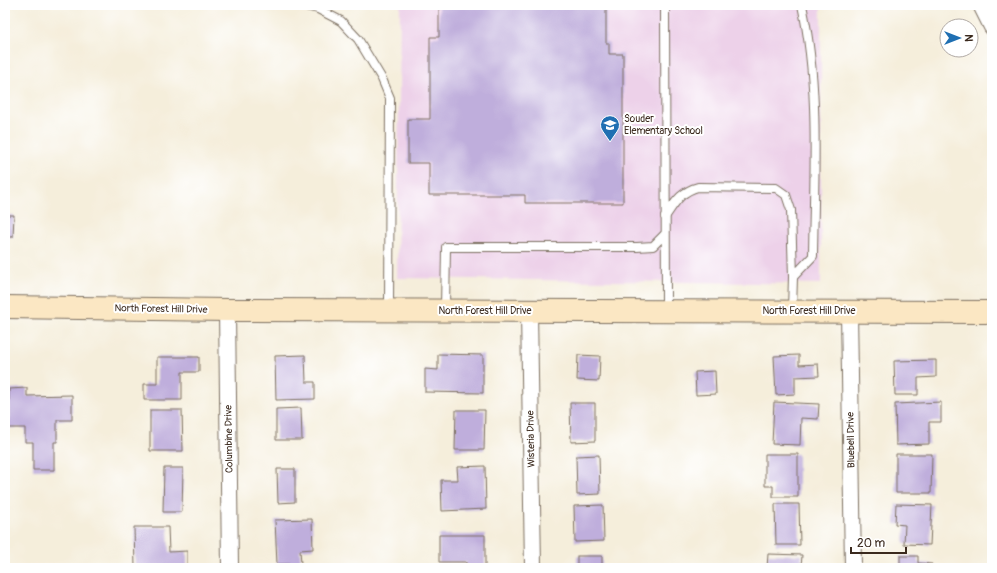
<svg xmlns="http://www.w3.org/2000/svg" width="997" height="573" font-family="Pangolin,sans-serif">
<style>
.built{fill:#edd1e9}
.building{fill:#bfaedc}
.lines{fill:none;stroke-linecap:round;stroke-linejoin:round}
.lane-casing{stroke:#7c6f60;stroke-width:10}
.street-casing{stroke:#7c6f60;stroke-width:18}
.secondary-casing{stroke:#7c6f60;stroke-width:24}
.lane{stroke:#fff;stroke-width:8}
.street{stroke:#fff;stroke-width:16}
.secondary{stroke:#fbe7c3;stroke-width:22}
.labels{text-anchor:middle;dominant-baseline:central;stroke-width:4;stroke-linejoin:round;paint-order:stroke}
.poi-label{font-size:10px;fill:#3b2a1e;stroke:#fff;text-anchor:start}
.street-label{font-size:10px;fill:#3b2a1e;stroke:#fff}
</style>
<rect width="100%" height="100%" fill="#fff"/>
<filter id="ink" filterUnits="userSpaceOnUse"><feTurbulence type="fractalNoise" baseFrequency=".025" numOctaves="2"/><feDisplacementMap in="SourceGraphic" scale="8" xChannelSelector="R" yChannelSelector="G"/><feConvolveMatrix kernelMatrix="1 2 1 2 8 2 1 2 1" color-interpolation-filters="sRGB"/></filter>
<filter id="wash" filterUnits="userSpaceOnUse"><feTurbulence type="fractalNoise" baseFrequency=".012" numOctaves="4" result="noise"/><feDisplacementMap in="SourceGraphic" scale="16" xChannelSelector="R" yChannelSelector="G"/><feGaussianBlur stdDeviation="0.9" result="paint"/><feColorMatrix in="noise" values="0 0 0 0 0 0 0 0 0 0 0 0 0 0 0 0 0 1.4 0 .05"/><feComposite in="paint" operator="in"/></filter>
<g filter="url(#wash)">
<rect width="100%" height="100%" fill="#f5eedb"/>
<path class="built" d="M 400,5 L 821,5 L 821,284 L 397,278 Z"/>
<g id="blocks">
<g class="building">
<path d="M 454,5 L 606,5 L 606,43 L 609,43 L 609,54 L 623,54 L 623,203 L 525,203 L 525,195 L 429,195 L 429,163 L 408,163 L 408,119 L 430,119 L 430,37 L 439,37 L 439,6 L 454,6 Z"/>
<path d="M 5,215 L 14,215 L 13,237 L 5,237 Z"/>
<path d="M 438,354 L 483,355 L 483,393 L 425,392 L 425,369 L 438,370 Z"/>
<path d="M 305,355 L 306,382 L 315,382 L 315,399 L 276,400 L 275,356 Z"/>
<path d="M 578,355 L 600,356 L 599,381 L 577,380 Z"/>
<path d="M 799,355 L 799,365 L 818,364 L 819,376 L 795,377 L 795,394 L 776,395 L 774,356 Z"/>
<path d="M 157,357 L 199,357 L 199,372 L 182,372 L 182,400 L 144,400 L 144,384 L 157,384 Z"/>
<path d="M 936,360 L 936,377 L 918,378 L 918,395 L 895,395 L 894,361 Z"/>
<path d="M 715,371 L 716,394 L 696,395 L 695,372 Z"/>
<path d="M 27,388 L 27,396 L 72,395 L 72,420 L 57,420 L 57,442 L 54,442 L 54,470 L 33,470 L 33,442 L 25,442 L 25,428 L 9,428 L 9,389 Z"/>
<path d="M 774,402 L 819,404 L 818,419 L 801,418 L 800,445 L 772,444 Z"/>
<path d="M 941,402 L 941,422 L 929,422 L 929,444 L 896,445 L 895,404 Z"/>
<path d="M 570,403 L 595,403 L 595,441 L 571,442 Z"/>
<path d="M 301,408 L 302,440 L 276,440 L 276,409 Z"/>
<path d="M 150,410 L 182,410 L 183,451 L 150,451 Z"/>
<path d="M 456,410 L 485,410 L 484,450 L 455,450 Z"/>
<path d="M 765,454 L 798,454 L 798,497 L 773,497 L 773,486 L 765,486 Z"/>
<path d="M 896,454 L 932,454 L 931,493 L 896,493 Z"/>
<path d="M 599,455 L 600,494 L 577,495 L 576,456 Z"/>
<path d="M 485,466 L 486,509 L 442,511 L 441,480 L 458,480 L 457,467 Z"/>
<path d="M 164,468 L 183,468 L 182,512 L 163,512 Z"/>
<path d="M 277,469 L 295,469 L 295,502 L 278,503 Z"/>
<path d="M 775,504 L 799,504 L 800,545 L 776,545 Z"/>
<path d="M 896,504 L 932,505 L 930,545 L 904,544 L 905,525 L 895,524 Z"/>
<path d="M 603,505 L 604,541 L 575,542 L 574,506 Z"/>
<path d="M 312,519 L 313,549 L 300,550 L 301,564 L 277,564 L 275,520 Z"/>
<path d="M 134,527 L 168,527 L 169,552 L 187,551 L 187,568 L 135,568 Z"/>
<path d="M 439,535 L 485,535 L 485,568 L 466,568 L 466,562 L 439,562 Z"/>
<path d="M 768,554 L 802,555 L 801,568 L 767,568 Z"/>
<rect x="577" y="556" width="25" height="12"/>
<path d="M 900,556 L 918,556 L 918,563 L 932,564 L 931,568 L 900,568 Z"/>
</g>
</g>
</g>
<g filter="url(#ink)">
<use href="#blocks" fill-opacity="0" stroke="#7c6f60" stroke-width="1"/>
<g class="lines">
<g class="lane-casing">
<g id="lane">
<path d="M 301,5 L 318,9 L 341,21 L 358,39 L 382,79 L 390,98 L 389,310"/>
<path d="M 665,5 L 666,310"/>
<path d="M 665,217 C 675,203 680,192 698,187 L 776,188 L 786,195 L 791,210 L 793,277"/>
<path d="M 445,310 L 446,247 L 637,247 L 653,246 L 665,234"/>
<path d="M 792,310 L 793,277 L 813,256 C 814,173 820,87 802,5"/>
</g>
</g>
<g class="street-casing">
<g id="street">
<path d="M 981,5 L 992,27"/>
<path d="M 227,310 L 230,568"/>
<path d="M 529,311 L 533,568"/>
<path d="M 849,311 L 853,568"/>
</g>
</g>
<g class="secondary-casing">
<path id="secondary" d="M 5,307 L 227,310 L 992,312"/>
</g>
<use href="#lane" class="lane"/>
<use href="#street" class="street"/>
<use href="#secondary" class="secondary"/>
</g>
</g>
<defs>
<g id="school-pin" transform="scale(1)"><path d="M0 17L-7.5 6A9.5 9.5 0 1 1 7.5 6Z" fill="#1f6fb2" stroke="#fff"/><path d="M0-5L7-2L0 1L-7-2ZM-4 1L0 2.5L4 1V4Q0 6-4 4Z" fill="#fff"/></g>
</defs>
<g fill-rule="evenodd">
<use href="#school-pin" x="610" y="125"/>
</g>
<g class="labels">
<g class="poi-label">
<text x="624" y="119">Souder<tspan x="624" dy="12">Elementary School</tspan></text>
</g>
<g class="street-label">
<text transform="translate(161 309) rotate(1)">North Forest Hill Drive</text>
<text x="485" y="311">North Forest Hill Drive</text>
<text x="809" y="311">North Forest Hill Drive</text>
<text transform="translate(229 439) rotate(-91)">Columbine Drive</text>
<text transform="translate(531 439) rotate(-91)">Wisteria Drive</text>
<text transform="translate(851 440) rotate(-91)">Bluebell Drive</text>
</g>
</g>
<rect width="997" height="573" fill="none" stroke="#fff" stroke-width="20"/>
<g transform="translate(959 38) rotate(90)"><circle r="19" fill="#ffffff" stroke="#b1aaa5"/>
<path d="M0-3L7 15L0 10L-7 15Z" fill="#1f6fb2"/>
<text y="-6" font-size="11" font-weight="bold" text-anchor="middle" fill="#3b2a1e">N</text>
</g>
<path d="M851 547v6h55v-6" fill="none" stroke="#3b2a1e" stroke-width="2"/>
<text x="857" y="547" font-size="12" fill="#3b2a1e" stroke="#ffffff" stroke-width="3" paint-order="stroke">20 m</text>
</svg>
